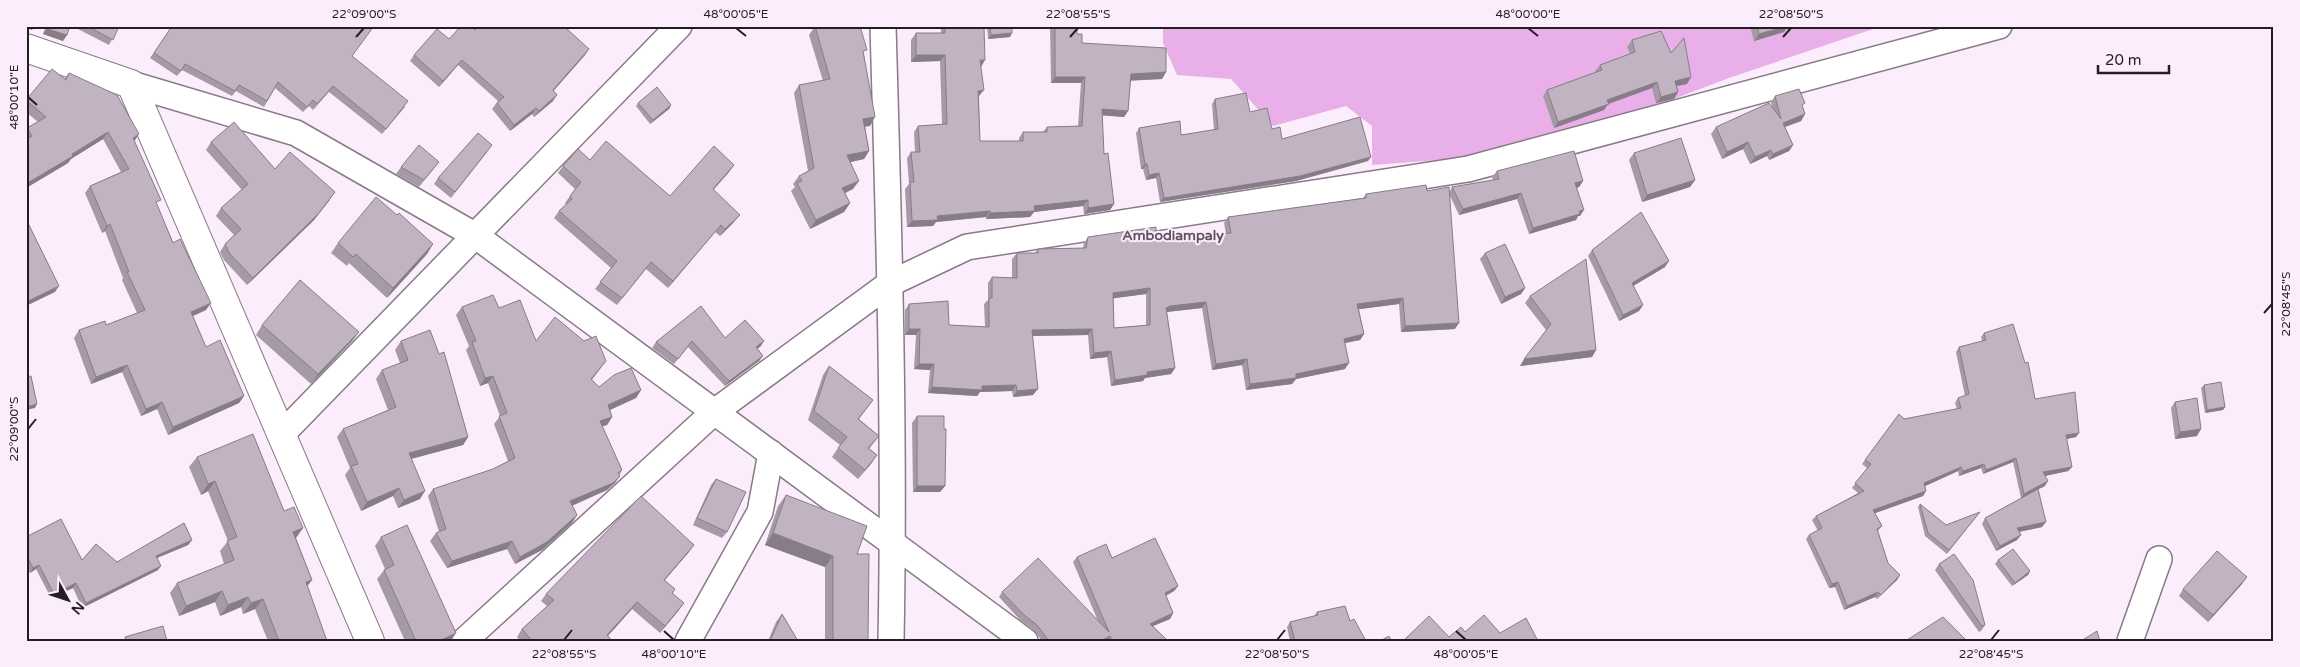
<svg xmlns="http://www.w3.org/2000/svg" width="2300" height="667" font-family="'Varela Round',sans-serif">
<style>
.green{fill:#e9afe9}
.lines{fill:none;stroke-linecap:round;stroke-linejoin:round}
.minor-casing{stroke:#887a87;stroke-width:28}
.tertiary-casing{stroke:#887a87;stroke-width:30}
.minor{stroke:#fff;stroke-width:25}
.tertiary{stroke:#fff;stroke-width:28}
.wall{fill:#a69aa6;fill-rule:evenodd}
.shaded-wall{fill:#877d87}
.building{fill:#c1b3c1;stroke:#877d87;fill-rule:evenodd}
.ticks{fill:none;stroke:#241e24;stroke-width:2}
.labels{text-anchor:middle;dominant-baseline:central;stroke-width:4;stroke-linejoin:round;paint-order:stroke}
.neighbourhood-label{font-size:14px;font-weight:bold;fill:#5f535f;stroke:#fcedfc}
.neatline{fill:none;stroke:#241e24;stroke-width:2}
.ticks-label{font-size:12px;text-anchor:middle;fill:#241e24}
</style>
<rect width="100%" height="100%" fill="#fcedfc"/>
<path class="green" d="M 1163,26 L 1882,26 L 1729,78 L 1626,117 L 1480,157 L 1372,165 L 1372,126 L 1346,106 L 1273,126 L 1231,79 L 1177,75 L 1163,43 Z"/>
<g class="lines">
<g class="minor-casing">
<g id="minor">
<path d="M 883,26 C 889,231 895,436 891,641"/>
<path d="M 131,84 L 296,133 L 476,236 L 1025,641"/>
<path d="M 282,434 L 679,26"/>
<path d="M 464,641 L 713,413 L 889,284 L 967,247 L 1468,169 L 1999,26"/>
<path d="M 688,641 L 760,512 L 771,453"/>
<path d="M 2130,641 L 2159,559"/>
</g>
</g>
<g class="tertiary-casing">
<path id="tertiary" d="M 26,48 L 131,84 L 370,641"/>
</g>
<use href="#minor" class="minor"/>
<use href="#tertiary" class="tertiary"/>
</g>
<g class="wall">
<path d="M 46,26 L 70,26 L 63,41 L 43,34 Z"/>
<path d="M 72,26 L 119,26 L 109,45 Z"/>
<path d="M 172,26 L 352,56 L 405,107 L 382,134 L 329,92 L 313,110 L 309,106 L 303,112 L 275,88 L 264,107 L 236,91 L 232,96 L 182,70 L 177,76 L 150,58 Z"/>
<path d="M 571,26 L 568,30 L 585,55 L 553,91 L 553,101 L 534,117 L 532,114 L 510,131 L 492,109 L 498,101 L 458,65 L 439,87 L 410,61 L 414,55 L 449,39 L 475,30 Z"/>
<path d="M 815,26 L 864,54 L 870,126 L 865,126 L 869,151 L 864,159 L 850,162 L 853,189 L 845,193 L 850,203 L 844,212 L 810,229 L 791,191 L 795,187 L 793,184 L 799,176 L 808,171 L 794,93 L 799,85 L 823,81 L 809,35 Z"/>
<path d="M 942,26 L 984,26 L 980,67 L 979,96 L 980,141 L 1019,141 L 1019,138 L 1023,132 L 1043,132 L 1047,127 L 1078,126 L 1081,83 L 1051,83 L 1050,26 L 1077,26 L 1077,34 L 1082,43 L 1166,72 L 1162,79 L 1130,80 L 1128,111 L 1124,117 L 1102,115 L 1104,154 L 1114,204 L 1110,210 L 1084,214 L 1083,206 L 1034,212 L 1030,217 L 986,219 L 986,217 L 936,222 L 933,226 L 907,227 L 905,189 L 909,184 L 907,158 L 911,152 L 915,152 L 914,132 L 918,126 L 942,124 L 940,61 L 911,62 L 911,40 L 916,33 L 941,33 L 941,28 Z"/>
<path d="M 987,26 L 1012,26 L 1010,37 L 988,39 Z"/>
<path d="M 1750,26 L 1788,26 L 1784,32 L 1754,41 Z"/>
<path d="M 1632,40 L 1687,84 L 1677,86 L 1678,92 L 1674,99 L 1656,103 L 1652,88 L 1608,104 L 1604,110 L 1554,128 L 1543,96 L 1547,90 L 1596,72 L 1595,71 L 1600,65 L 1630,54 L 1627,47 Z"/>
<path d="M 69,73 L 134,141 L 157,206 L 173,243 L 206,310 L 193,316 L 206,347 L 244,396 L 239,403 L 168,435 L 157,409 L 141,416 L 122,372 L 91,384 L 74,338 L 79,330 L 106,325 L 137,313 L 122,280 L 123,278 L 105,231 L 102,233 L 85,193 L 90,186 L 121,172 L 103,139 L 71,159 L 68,163 L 26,188 L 26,130 L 27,128 L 38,122 L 26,112 L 26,101 L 64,79 Z"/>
<path d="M 1775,96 L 1802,107 L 1805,114 L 1801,121 L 1785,127 L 1793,145 L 1789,151 L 1769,160 L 1767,156 L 1750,164 L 1743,149 L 1722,159 L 1711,134 L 1716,127 L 1772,107 L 1771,102 Z"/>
<path d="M 1215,99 L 1250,112 L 1272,129 L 1282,139 L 1368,161 L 1296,181 L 1160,202 L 1156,178 L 1146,180 L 1143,169 L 1141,169 L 1136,133 L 1139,128 L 1181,135 L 1214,130 L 1212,104 Z"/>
<path d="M 638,103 L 671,105 L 669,109 L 650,124 L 636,106 Z"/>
<path d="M 211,142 L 275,169 L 330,200 L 314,220 L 247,285 L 224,260 L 220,252 L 225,244 L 234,235 L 216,216 L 221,208 L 242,190 L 206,150 Z"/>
<path d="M 488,151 L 451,198 L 434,184 L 438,178 Z"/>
<path d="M 1634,153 L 1695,180 L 1690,187 L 1642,202 L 1629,160 Z"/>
<path d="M 590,160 L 670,196 L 734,165 L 729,172 L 713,190 L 734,222 L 720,236 L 715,232 L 668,288 L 646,269 L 617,305 L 595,289 L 611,268 L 554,218 L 559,211 L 566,205 L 565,203 L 575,189 L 558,173 L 563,166 Z"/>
<path d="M 439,162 L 419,187 L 396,174 L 401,167 Z"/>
<path d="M 1497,171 L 1583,181 L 1579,187 L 1577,188 L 1580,216 L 1578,216 L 1576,220 L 1529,234 L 1517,199 L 1459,215 L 1450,196 L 1455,329 L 1401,332 L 1399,304 L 1359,309 L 1364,334 L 1360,340 L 1345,343 L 1345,369 L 1296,379 L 1292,384 L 1246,390 L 1242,365 L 1212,370 L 1202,308 L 1167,312 L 1175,368 L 1171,374 L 1145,378 L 1143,381 L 1111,386 L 1107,357 L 1090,359 L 1088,335 L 1033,336 L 1033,395 L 1013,397 L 1012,391 L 980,392 L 977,396 L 928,393 L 930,370 L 914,369 L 916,335 L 905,335 L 905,310 L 909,304 L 949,325 L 985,327 L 984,304 L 988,300 L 988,283 L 992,277 L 1012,278 L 1012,259 L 1017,253 L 1035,253 L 1038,249 L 1083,248 L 1084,243 L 1088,237 L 1156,241 L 1226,234 L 1224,223 L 1228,217 L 1363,198 L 1366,194 L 1427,191 L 1450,191 L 1452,187 L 1493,180 L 1492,177 ZM 1146,294 L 1146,325 L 1114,328 L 1113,298 Z"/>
<path d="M 397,215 L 433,244 L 427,254 L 387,298 L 349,263 L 347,266 L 331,253 L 338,243 Z"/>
<path d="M 1592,250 L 1665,267 L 1633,286 L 1643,305 L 1639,311 L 1619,321 L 1588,256 Z"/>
<path d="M 1485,253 L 1525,288 L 1521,294 L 1501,304 L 1480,259 Z"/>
<path d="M 1530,296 L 1596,350 L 1592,357 L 1520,366 L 1546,330 L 1525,303 Z"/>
<path d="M 462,307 L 499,308 L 536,341 L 606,361 L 592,380 L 599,387 L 641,390 L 636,398 L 610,410 L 612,417 L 607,425 L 602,426 L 622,470 L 615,483 L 607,490 L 572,505 L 577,515 L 572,523 L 542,550 L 515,564 L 507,549 L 447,568 L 430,541 L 436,533 L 439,532 L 428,496 L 433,489 L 493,469 L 508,461 L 494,424 L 500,416 L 488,383 L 480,386 L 466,350 L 469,346 L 456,315 Z"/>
<path d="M 262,325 L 359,332 L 352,341 L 311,384 L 256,335 Z"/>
<path d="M 1984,333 L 2035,399 L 2079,433 L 2076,437 L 2066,439 L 2072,467 L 2068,471 L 2045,476 L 2045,486 L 2038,489 L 2042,527 L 2019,532 L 2021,535 L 2017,540 L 1996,551 L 1982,524 L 1985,518 L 2021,498 L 2013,462 L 1983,474 L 1981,468 L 1959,476 L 1958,471 L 1925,486 L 1926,491 L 1923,496 L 1875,513 L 1882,526 L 1878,531 L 1888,563 L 1900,575 L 1897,580 L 1877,599 L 1875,597 L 1844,610 L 1835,587 L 1829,588 L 1806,539 L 1809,535 L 1818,531 L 1812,520 L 1816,516 L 1858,493 L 1852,488 L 1867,468 L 1862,464 L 1899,414 L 1904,419 L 1957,409 L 1955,403 L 1958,398 L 1965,396 L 1956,352 L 1959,347 L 1982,341 L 1981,337 Z"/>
<path d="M 725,338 L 764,341 L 760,347 L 757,348 L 763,356 L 759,361 L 725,386 L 688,347 L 674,364 L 652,348 L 656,342 Z"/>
<path d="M 401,341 L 468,437 L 463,445 L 411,459 L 420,499 L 398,508 L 393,496 L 361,511 L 345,475 L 350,468 L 337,437 L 343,429 L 388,410 L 376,379 L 382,370 L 400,363 L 395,350 Z"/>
<path d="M 829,366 L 873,400 L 859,419 L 879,436 L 869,449 L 877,455 L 858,479 L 832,457 L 840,445 L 808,420 L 823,375 Z"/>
<path d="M 2204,385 L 2225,407 L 2223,410 L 2205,413 L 2201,388 Z"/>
<path d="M 2175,402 L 2197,436 L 2175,439 L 2171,408 Z"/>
<path d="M 917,416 L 945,486 L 940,492 L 913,492 L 912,423 Z"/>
<path d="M 197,457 L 284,511 L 303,528 L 296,538 L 312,580 L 307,586 L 327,641 L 268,641 L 255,609 L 243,614 L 241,607 L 220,616 L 215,602 L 179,616 L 170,593 L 177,583 L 224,564 L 220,551 L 228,541 L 208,491 L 201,495 L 189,467 Z"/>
<path d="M 716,479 L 727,532 L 722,538 L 693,525 L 711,485 Z"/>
<path d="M 786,495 L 857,554 L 868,641 L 825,641 L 825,567 L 765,545 L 778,506 Z"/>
<path d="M 1920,504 L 1946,525 L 1980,512 L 1947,554 L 1925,536 L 1918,507 Z"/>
<path d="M 26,537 L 82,560 L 117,562 L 192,540 L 188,545 L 157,558 L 158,570 L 82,608 L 73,588 L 51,598 L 36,569 L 30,573 L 26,566 Z"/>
<path d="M 381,537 L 451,641 L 405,641 L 377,579 L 385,569 L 375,546 Z"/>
<path d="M 689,552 L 664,580 L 675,589 L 673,593 L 679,610 L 660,633 L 632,609 L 608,636 L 612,641 L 520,641 L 517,637 L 522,629 L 547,606 L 541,601 L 546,594 Z"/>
<path d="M 1077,557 L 1112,558 L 1178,586 L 1174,591 L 1166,596 L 1173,613 L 1170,619 L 1153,626 L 1168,641 L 1042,641 L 1034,630 L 1020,620 L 999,597 L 1002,592 L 1098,621 L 1073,562 Z"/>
<path d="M 1998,560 L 2030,571 L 2028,575 L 2012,586 L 1995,564 Z"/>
<path d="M 1939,564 L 1985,625 L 1981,631 L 1979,632 L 1935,570 Z"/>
<path d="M 2242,584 L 2208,622 L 2179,596 L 2183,589 Z"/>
<path d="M 1317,612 L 1350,621 L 1366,641 L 1290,641 L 1287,627 L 1290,622 L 1314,616 Z"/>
<path d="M 782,614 L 798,641 L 768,641 L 776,622 Z"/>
</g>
<g class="shaded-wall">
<path d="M 26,26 L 33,26 L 34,27 L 32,30 L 26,28 Z"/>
<path d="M 1787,26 L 1788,26 L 1784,32 L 1754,41 L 1759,34 Z"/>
<path d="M 47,29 L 67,35 L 63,41 L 43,34 Z"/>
<path d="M 1012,33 L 1010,37 L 988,39 L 991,35 Z"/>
<path d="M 589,49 L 585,55 L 549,96 L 553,90 Z"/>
<path d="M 916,55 L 945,55 L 940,61 L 911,62 Z"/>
<path d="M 462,60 L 458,65 L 439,87 L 443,81 Z"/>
<path d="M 980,60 L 985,60 L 981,67 Z"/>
<path d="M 1166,72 L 1162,79 L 1126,81 L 1131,74 Z"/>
<path d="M 1055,77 L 1085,77 L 1081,83 L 1051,83 Z"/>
<path d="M 1691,77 L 1687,84 L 1671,87 L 1675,81 Z"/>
<path d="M 1657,82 L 1652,88 L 1608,104 L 1604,110 L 1554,128 L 1558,122 L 1607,100 Z"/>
<path d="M 984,90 L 979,96 L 974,97 L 978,91 Z"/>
<path d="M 1678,92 L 1674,99 L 1656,103 L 1661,97 Z"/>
<path d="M 557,95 L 553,101 L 534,117 L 539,111 Z"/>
<path d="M 671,105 L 669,109 L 650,124 L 653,120 Z"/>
<path d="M 536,108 L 532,114 L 510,131 L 514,125 Z"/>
<path d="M 1102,109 L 1128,111 L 1124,117 L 1097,115 Z"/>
<path d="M 1805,114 L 1801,121 L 1779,129 L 1783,123 Z"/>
<path d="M 875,117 L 870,126 L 858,128 L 863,119 Z"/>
<path d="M 108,132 L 103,139 L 71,159 L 68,163 L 26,188 L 26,184 Z"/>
<path d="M 139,134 L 134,142 L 133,138 Z"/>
<path d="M 1748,142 L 1743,149 L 1722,159 L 1727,152 Z"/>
<path d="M 1793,145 L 1789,151 L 1769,160 L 1773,154 Z"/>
<path d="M 1771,150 L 1767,156 L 1750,164 L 1755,157 Z"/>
<path d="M 869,151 L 864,159 L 842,164 L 847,155 Z"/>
<path d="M 1371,157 L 1368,161 L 1296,181 L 1160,202 L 1164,198 Z"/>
<path d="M 1145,164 L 1147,164 L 1143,169 L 1141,169 Z"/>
<path d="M 734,165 L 729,172 L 708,196 L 713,189 Z"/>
<path d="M 1159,173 L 1156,178 L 1146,180 L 1149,175 Z"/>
<path d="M 1695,180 L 1690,187 L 1642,202 L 1647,195 Z"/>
<path d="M 859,181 L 853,189 L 837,197 L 842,188 Z"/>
<path d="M 1583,181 L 1579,187 L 1571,189 L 1575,183 Z"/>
<path d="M 335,192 L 314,220 L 247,285 L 253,278 Z"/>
<path d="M 1521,193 L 1517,199 L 1459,215 L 1463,209 Z"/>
<path d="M 1088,200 L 1083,206 L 1034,212 L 1030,217 L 986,219 L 990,213 L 1034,206 Z"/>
<path d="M 850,203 L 844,212 L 810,229 L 816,220 Z"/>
<path d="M 1114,204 L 1110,210 L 1084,214 L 1088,208 Z"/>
<path d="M 1584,210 L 1580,216 L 1578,216 L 1576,220 L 1529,234 L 1533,228 Z"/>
<path d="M 990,211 L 986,217 L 936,222 L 933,226 L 907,227 L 912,221 L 937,216 Z"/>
<path d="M 740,215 L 734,222 L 720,236 L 725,229 Z"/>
<path d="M 110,224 L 105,231 L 102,233 L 107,226 Z"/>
<path d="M 721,225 L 715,232 L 668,288 L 673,281 Z"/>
<path d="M 433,244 L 427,254 L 387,298 L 393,288 Z"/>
<path d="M 1669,261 L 1665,267 L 1628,289 L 1632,283 Z"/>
<path d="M 59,286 L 55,292 L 26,306 L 26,302 Z"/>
<path d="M 1150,288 L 1146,294 L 1109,299 L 1113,293 Z"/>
<path d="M 1525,288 L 1521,294 L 1501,304 L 1505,297 Z"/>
<path d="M 1403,298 L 1399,304 L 1353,310 L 1357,304 Z"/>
<path d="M 1206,302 L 1202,308 L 1166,312 L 1166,308 L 1170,306 Z"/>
<path d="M 211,303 L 206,310 L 186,319 L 191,312 Z"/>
<path d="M 1643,305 L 1639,311 L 1619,321 L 1623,315 Z"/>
<path d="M 1459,323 L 1455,329 L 1401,332 L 1405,326 Z"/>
<path d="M 909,329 L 920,329 L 916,335 L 905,335 Z"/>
<path d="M 1092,329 L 1088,335 L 1028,336 L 1032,330 Z"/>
<path d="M 359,332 L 352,341 L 311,384 L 318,374 Z"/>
<path d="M 1364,334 L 1360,340 L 1340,344 L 1344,339 Z"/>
<path d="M 764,341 L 760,347 L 752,352 L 756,347 Z"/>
<path d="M 1596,350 L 1592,357 L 1520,366 L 1524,359 Z"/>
<path d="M 1111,351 L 1107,357 L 1090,359 L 1094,353 Z"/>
<path d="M 763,356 L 759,361 L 725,386 L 729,381 Z"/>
<path d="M 1247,359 L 1242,365 L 1212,370 L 1216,364 Z"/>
<path d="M 1349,363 L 1345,369 L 1296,379 L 1292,384 L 1246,390 L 1250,384 L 1296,374 Z"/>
<path d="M 919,364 L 934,364 L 930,370 L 914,369 Z"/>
<path d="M 127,365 L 122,372 L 91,384 L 96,377 Z"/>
<path d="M 1175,368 L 1171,374 L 1145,378 L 1143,381 L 1111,386 L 1115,380 L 1147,372 Z"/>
<path d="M 493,376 L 488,383 L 480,386 L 485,378 Z"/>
<path d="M 1016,385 L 1012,391 L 980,392 L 977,396 L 928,393 L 932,387 Z"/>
<path d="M 1038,389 L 1033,395 L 1013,397 L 1017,391 Z"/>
<path d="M 641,390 L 636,398 L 603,413 L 608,405 Z"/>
<path d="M 244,396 L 239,403 L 168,435 L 173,427 Z"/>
<path d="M 162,402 L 157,409 L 141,416 L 146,409 Z"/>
<path d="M 37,404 L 35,408 L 26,410 L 26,407 Z"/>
<path d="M 2225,407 L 2223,410 L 2205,413 L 2207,410 Z"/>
<path d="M 612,417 L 607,425 L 594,429 L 600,421 Z"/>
<path d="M 2201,429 L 2197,436 L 2175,439 L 2180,432 Z"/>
<path d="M 2079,433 L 2076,437 L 2062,440 L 2066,435 Z"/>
<path d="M 468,437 L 463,445 L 403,461 L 409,453 Z"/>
<path d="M 877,455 L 871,464 L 858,479 L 865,470 Z"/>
<path d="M 2016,458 L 2013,462 L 1983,474 L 1986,470 Z"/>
<path d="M 1984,464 L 1981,468 L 1959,476 L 1963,471 Z"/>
<path d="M 1961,467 L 1958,471 L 1921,488 L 1924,483 Z"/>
<path d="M 2072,467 L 2068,471 L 2040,477 L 2043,472 Z"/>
<path d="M 620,476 L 615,483 L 607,490 L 565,509 L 570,501 Z"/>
<path d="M 215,481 L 208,491 L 201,495 L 208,484 Z"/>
<path d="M 2048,481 L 2045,486 L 2021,498 L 2024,494 Z"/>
<path d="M 917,486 L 945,486 L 940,492 L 913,492 Z"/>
<path d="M 399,488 L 393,496 L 361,511 L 367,502 Z"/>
<path d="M 425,491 L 420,499 L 398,508 L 404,500 Z"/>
<path d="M 1926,491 L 1923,496 L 1870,515 L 1873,510 Z"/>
<path d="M 577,515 L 572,523 L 542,550 L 515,564 L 520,557 Z"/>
<path d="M 2046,522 L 2042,527 L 2013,533 L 2017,528 Z"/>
<path d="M 303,528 L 295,539 L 293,532 Z"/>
<path d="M 773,533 L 833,556 L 825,567 L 765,545 Z"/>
<path d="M 2021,535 L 2017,540 L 1996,551 L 2000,546 Z"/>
<path d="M 192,540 L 188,545 L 152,560 L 156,556 Z"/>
<path d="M 512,541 L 507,549 L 447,568 L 452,561 Z"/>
<path d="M 694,545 L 689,552 L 659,587 L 664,580 Z"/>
<path d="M 39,565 L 36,569 L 30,573 L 33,568 Z"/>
<path d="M 161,566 L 158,570 L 82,608 L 86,603 Z"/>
<path d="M 2030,571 L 2028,575 L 2012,586 L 2015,583 Z"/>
<path d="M 1900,575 L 1897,580 L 1877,599 L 1881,595 Z"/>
<path d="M 2247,577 L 2242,584 L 2208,622 L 2213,615 Z"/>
<path d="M 312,580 L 304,590 L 306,582 Z"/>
<path d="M 1838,582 L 1835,587 L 1829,588 L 1832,584 Z"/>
<path d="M 76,583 L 73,588 L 51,598 L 54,594 Z"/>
<path d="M 1178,586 L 1174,591 L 1161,598 L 1165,593 Z"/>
<path d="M 222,591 L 215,602 L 179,616 L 186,606 Z"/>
<path d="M 1878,592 L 1875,597 L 1844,610 L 1847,606 Z"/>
<path d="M 248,597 L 241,607 L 220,616 L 228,605 Z"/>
<path d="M 263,599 L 255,609 L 243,614 L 251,603 Z"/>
<path d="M 637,602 L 632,609 L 603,641 L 607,635 Z"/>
<path d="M 684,603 L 679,610 L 660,633 L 665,626 Z"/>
<path d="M 1173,613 L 1170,619 L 1146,629 L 1150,624 Z"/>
<path d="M 456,633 L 451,641 L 439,641 Z"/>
<path d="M 1110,636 L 1107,641 L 1101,641 Z"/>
</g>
<g class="building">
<path d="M 48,26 L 70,26 L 67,35 L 47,29 Z"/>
<path d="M 87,26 L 119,26 L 113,40 Z"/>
<path d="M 172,26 L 374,26 L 352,56 L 408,101 L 386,129 L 333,86 L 317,104 L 313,100 L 307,107 L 278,82 L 267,101 L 239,85 L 235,91 L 185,64 L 181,71 L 154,53 Z"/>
<path d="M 461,26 L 471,26 L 475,30 L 478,26 L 570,26 L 567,29 L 589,49 L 553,90 L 557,95 L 539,111 L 536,108 L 514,125 L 497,103 L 504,97 L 462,60 L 443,81 L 414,55 L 437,29 L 449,39 Z"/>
<path d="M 815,26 L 860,26 L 867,50 L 863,51 L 875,117 L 863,119 L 869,151 L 847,155 L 859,181 L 842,188 L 850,203 L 816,220 L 797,183 L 802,181 L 799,176 L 814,168 L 799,85 L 830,79 Z"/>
<path d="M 945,26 L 984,26 L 985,60 L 980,60 L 984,90 L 978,91 L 980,141 L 1023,141 L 1023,132 L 1047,132 L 1047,127 L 1082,126 L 1085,77 L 1055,77 L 1055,26 L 1077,26 L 1077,34 L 1082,34 L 1082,43 L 1166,48 L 1166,72 L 1131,74 L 1128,111 L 1102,109 L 1104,154 L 1108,153 L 1114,204 L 1088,208 L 1088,200 L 1034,206 L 1035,211 L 990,213 L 990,211 L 937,216 L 938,220 L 912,221 L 910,182 L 914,182 L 911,152 L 920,152 L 918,126 L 947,124 L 945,55 L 916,55 L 916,33 L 945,33 Z"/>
<path d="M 990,26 L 1012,26 L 1012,33 L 991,35 Z"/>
<path d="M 1757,26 L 1787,26 L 1759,34 Z"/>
<path d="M 1661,31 L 1671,53 L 1684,38 L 1691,77 L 1675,81 L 1678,92 L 1661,97 L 1657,82 L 1607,100 L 1609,104 L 1558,122 L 1547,90 L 1602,70 L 1600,65 L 1635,52 L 1632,40 Z"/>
<path d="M 52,69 L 66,80 L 69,73 L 117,95 L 139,134 L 133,138 L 161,200 L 156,202 L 173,243 L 180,239 L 211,303 L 191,312 L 206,347 L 220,340 L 244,396 L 173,427 L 162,402 L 146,409 L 127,365 L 96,377 L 79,330 L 105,321 L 106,325 L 145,310 L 127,272 L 129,272 L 110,224 L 107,226 L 90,186 L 129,169 L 108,132 L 72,154 L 73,156 L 26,184 L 26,139 L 32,136 L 27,128 L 46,117 L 26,100 Z"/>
<path d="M 657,87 L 671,105 L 653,120 L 638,103 Z"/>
<path d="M 1799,89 L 1805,103 L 1802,105 L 1805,114 L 1783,123 L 1793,145 L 1773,154 L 1771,150 L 1755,157 L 1748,142 L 1727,152 L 1716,127 L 1769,103 L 1781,119 L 1775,96 Z"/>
<path d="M 1246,93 L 1250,112 L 1267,108 L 1272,129 L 1280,127 L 1282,139 L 1360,117 L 1371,157 L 1300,176 L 1164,198 L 1159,173 L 1149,175 L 1147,164 L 1145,164 L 1139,128 L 1180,121 L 1181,135 L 1218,129 L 1215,99 Z"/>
<path d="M 234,122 L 275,169 L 290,152 L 335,192 L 319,213 L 253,278 L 229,253 L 225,244 L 241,229 L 221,208 L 248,184 L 211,142 Z"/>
<path d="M 478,133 L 492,145 L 455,192 L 438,178 Z"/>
<path d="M 1681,138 L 1695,180 L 1647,195 L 1634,153 Z"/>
<path d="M 606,141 L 670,196 L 714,146 L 734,165 L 713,189 L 740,215 L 725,229 L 721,225 L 673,281 L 651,262 L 622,298 L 600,282 L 617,261 L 559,211 L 572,199 L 570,196 L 581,182 L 563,166 L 578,149 L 590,160 Z"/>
<path d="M 419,145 L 439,162 L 424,180 L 401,167 Z"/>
<path d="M 1574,151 L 1583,181 L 1575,183 L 1584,210 L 1579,211 L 1580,214 L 1533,228 L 1521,193 L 1463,209 L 1452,187 L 1499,179 L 1497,171 Z"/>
<path d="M 1426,185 L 1427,191 L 1449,187 L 1459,323 L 1405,326 L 1403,298 L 1357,304 L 1364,334 L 1344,339 L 1349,363 L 1296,374 L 1296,378 L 1250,384 L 1247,359 L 1216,364 L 1206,302 L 1170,306 L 1166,308 L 1175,368 L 1147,372 L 1147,375 L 1115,380 L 1111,351 L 1094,353 L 1092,329 L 1032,330 L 1038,389 L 1017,391 L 1016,385 L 982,386 L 982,390 L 932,387 L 934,364 L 919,364 L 920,329 L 909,329 L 909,304 L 948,301 L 949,325 L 989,327 L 989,298 L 992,298 L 992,277 L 1017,278 L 1017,253 L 1038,253 L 1038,249 L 1086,248 L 1088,237 L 1156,227 L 1156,241 L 1231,233 L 1228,217 L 1366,198 L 1366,194 ZM 1150,288 L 1150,325 L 1114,328 L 1113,293 Z"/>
<path d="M 376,197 L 397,215 L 399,213 L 433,244 L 393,288 L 356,254 L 353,257 L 338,243 Z"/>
<path d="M 1641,212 L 1669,261 L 1632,283 L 1643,305 L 1623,315 L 1592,250 Z"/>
<path d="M 26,219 L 59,286 L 26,302 Z"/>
<path d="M 1505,244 L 1525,288 L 1505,297 L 1485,253 Z"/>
<path d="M 1586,259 L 1596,350 L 1524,359 L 1551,324 L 1530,296 Z"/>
<path d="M 300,280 L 359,332 L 318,374 L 262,325 Z"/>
<path d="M 493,295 L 499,308 L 520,300 L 536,341 L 555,317 L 584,341 L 596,336 L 606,361 L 591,379 L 599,387 L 614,375 L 631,368 L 641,390 L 608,405 L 612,417 L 600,421 L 622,470 L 618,473 L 620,476 L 613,483 L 570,501 L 577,515 L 547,542 L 520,557 L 512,541 L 452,561 L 436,533 L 446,529 L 433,489 L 493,469 L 515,458 L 499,416 L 507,413 L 493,376 L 485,378 L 472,342 L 476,341 L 462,307 Z"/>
<path d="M 701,306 L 725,338 L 745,320 L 764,341 L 756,347 L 763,356 L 729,381 L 692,341 L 678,359 L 656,342 Z"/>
<path d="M 2013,324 L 2025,363 L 2028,362 L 2035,399 L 2075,392 L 2079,433 L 2066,435 L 2072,467 L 2043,472 L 2048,481 L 2024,494 L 2016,458 L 1986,470 L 1984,464 L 1963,471 L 1961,467 L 1924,483 L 1926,491 L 1873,510 L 1882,526 L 1877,529 L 1888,563 L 1900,575 L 1881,595 L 1878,592 L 1847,606 L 1838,582 L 1832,584 L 1809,535 L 1822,528 L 1816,516 L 1864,491 L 1855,483 L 1871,464 L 1865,460 L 1899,414 L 1904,419 L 1961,408 L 1958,398 L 1969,394 L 1959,347 L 1986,340 L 1984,333 Z"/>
<path d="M 430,330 L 439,354 L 444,352 L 468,437 L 409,453 L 425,491 L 404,500 L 399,488 L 367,502 L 351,466 L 358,464 L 343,429 L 396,407 L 382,370 L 408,360 L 401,341 Z"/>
<path d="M 829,366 L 873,400 L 858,419 L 879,436 L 868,448 L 877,455 L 865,470 L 838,448 L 847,437 L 814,411 Z"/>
<path d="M 31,376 L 37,404 L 26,407 L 26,377 Z"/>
<path d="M 2221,382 L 2225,407 L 2207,410 L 2204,385 Z"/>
<path d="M 2197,398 L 2201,429 L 2180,432 L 2175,402 Z"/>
<path d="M 917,416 L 944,416 L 944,429 L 946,429 L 945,486 L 917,486 Z"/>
<path d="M 253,434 L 284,511 L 294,507 L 303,528 L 293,532 L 312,580 L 306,582 L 327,641 L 279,641 L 263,599 L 251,603 L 248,597 L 228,605 L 222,591 L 186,606 L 177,583 L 234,560 L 227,541 L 237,537 L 215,481 L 208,484 L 197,457 Z"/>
<path d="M 716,479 L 746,492 L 727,532 L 697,518 Z"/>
<path d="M 2038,489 L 2046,522 L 2017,528 L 2021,535 L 2000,546 L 1985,518 Z"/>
<path d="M 786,495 L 867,526 L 857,554 L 869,554 L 868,641 L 833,641 L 833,556 L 773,533 Z"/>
<path d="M 641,496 L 694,545 L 664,580 L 675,589 L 672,593 L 684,603 L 665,626 L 637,602 L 607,635 L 612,641 L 532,641 L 522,629 L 554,600 L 546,594 Z"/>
<path d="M 1920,504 L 1946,525 L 1980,512 L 1949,550 L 1928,533 Z"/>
<path d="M 61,519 L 82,560 L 96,544 L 117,562 L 184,523 L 192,540 L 156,556 L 161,566 L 86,603 L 76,583 L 54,594 L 39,565 L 33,568 L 26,555 L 26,537 Z"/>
<path d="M 407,525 L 456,633 L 439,641 L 416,641 L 384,570 L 394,565 L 381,537 Z"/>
<path d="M 1155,538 L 1178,586 L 1165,593 L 1173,613 L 1150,624 L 1168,641 L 1112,641 L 1110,636 L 1101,641 L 1049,641 L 1037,625 L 1024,615 L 1002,592 L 1038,558 L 1109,632 L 1077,557 L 1106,544 L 1112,558 Z"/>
<path d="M 2013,549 L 2030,571 L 2015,583 L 1998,560 Z"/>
<path d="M 2217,551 L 2247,577 L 2213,615 L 2183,589 Z"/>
<path d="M 1954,554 L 1973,580 L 1985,625 L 1982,626 L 1939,564 Z"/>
<path d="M 1345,606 L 1350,621 L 1354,619 L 1366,641 L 1295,641 L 1290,622 L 1318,615 L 1317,612 Z"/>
<path d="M 782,614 L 798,641 L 770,641 Z"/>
<path d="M 1484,615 L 1500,633 L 1526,618 L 1538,641 L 1403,641 L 1429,616 L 1449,637 L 1461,627 L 1465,632 Z"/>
<path d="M 1943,617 L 1967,641 L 1907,641 L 1907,640 Z"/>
<path d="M 163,626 L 167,641 L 126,641 L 125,637 Z"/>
<path d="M 2097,631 L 2100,641 L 2081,641 Z"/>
<path d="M 1389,636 L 1391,641 L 1380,641 Z"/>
</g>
<path class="ticks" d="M 736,28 L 746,36M 1528,28 L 1538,36M 356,37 L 364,28M 1070,37 L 1078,28M 1783,37 L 1791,28M 28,97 L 37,105M 2264,313 L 2272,304M 28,429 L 36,419M 664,631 L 674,640M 1456,631 L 1466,640M 564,640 L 572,630M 1277,640 L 1285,630M 1991,640 L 1999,630"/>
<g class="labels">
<g class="neighbourhood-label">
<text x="1173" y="235">Ambodiampaly</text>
</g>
</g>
<rect width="2300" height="667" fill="none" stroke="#fcedfc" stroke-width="55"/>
<g transform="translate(68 600) rotate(130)" stroke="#fcedfc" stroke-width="4" paint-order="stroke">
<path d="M0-4L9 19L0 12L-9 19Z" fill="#241e24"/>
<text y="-8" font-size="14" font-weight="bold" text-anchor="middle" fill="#241e24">N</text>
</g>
<path d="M2098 65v8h71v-8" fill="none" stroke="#241e24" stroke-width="2.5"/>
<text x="2105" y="65" font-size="15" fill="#241e24" stroke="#fcedfc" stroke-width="4" paint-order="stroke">20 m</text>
<rect x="28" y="28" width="2244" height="612" class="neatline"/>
<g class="ticks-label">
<text x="364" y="18">22°09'00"S</text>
<text x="736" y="18">48°00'05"E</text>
<text x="1078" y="18">22°08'55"S</text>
<text x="1528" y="18">48°00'00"E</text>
<text x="1791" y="18">22°08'50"S</text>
<text transform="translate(14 97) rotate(-90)" y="4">48°00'10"E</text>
<text transform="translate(2286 304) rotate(-90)" y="4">22°08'45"S</text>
<text transform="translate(14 429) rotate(-90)" y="4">22°09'00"S</text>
<text x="564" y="658">22°08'55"S</text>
<text x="674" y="658">48°00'10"E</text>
<text x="1277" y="658">22°08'50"S</text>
<text x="1466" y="658">48°00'05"E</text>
<text x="1991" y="658">22°08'45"S</text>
</g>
</svg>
